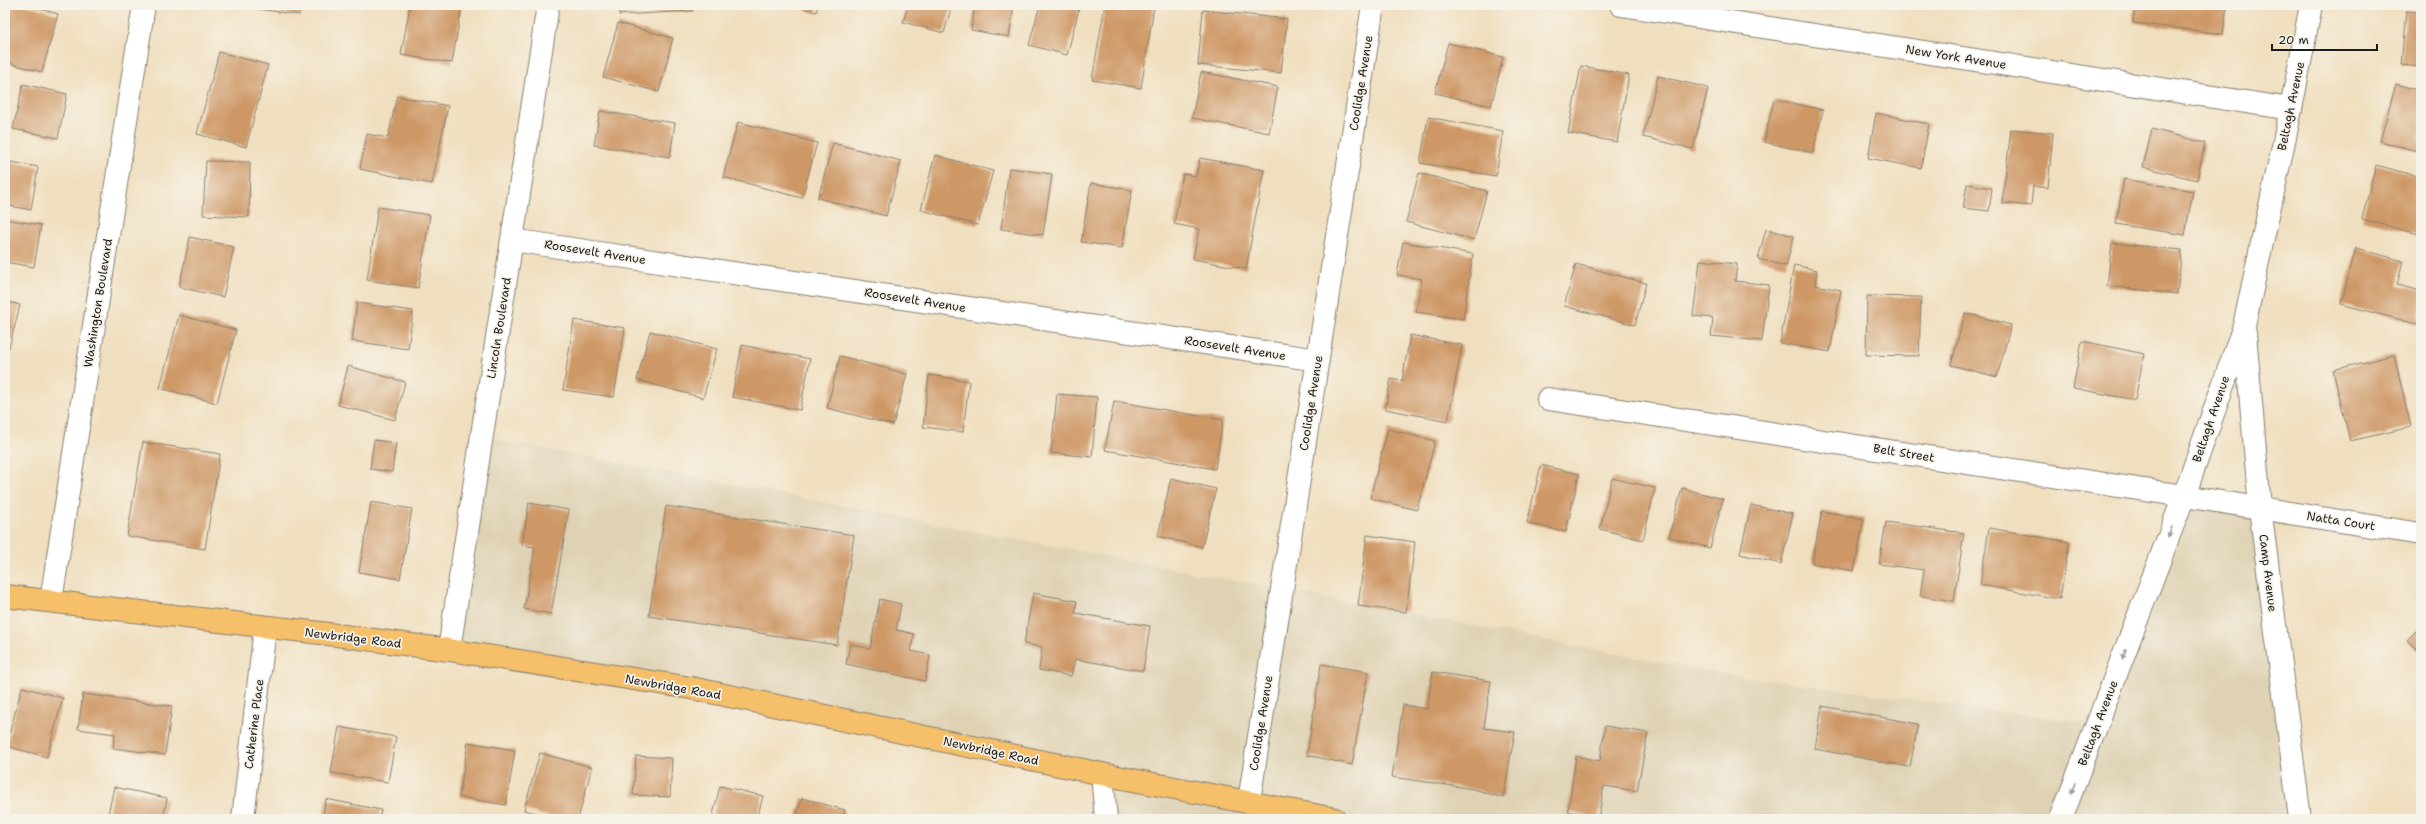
<svg xmlns="http://www.w3.org/2000/svg" width="2426" height="824" font-family="'Shantell Sans',sans-serif">
<style>
.built{fill:#dfd2b4}
.building{fill:#ce9866}
.lines{fill:none;stroke-linecap:round;stroke-linejoin:round}
.minor-casing{stroke:#867e6e;stroke-width:24}
.major-casing{stroke:#867e6e;stroke-width:24}
.minor{stroke:#fff;stroke-width:22}
.major{stroke:#f6c06b;stroke-width:22}
.oneway{fill:#999}
.labels{text-anchor:middle;dominant-baseline:central;stroke-width:3.5;stroke-linejoin:round;paint-order:stroke}
.street-label{font-size:12px;fill:#1c1c1c;stroke:#f7f3e8}
</style>
<rect width="100%" height="100%" fill="#f7f3e8"/>
<filter id="ink" filterUnits="userSpaceOnUse"><feTurbulence type="fractalNoise" baseFrequency=".025" numOctaves="2"/><feDisplacementMap in="SourceGraphic" scale="8" xChannelSelector="R" yChannelSelector="G"/><feConvolveMatrix kernelMatrix="1 2 1 2 8 2 1 2 1" color-interpolation-filters="sRGB"/></filter>
<filter id="wash" filterUnits="userSpaceOnUse"><feTurbulence type="fractalNoise" baseFrequency=".012" numOctaves="4" result="noise"/><feDisplacementMap in="SourceGraphic" scale="16" xChannelSelector="R" yChannelSelector="G"/><feGaussianBlur stdDeviation="0.9" result="paint"/><feColorMatrix in="noise" values="0 0 0 0 0 0 0 0 0 0 0 0 0 0 0 0 0 1.4 0 .05"/><feComposite in="paint" operator="in"/></filter>
<g filter="url(#wash)">
<rect width="100%" height="100%" fill="#f0dfbf"/>
<path class="built" d="M 488,438 L 1724,674 L 2106,726 L 2195,504 L 2253,513 L 2291,819 L 1113,819 L 1109,784 L 690,696 L 455,657 Z"/>
<g id="blocks">
<g class="building">
<path d="M 5,5 L 26,5 L 58,14 L 42,72 L 5,62 Z"/>
<path d="M 232,5 L 300,5 L 299,15 Z"/>
<path d="M 410,5 L 462,5 L 452,63 L 401,55 Z"/>
<path d="M 619,5 L 692,5 L 693,11 L 619,15 Z"/>
<path d="M 791,5 L 818,5 L 816,12 Z"/>
<path d="M 908,5 L 952,5 L 944,33 L 903,22 Z"/>
<path d="M 975,5 L 1014,5 L 1009,37 L 971,30 Z"/>
<path d="M 1040,5 L 1080,5 L 1067,55 L 1029,45 Z"/>
<path d="M 1105,5 L 1154,6 L 1141,88 L 1092,80 Z"/>
<path d="M 2135,5 L 2227,5 L 2223,34 L 2133,23 Z"/>
<path d="M 1203,10 L 1287,19 L 1281,73 L 1198,65 Z"/>
<path d="M 2406,11 L 2421,12 L 2421,67 L 2401,65 Z"/>
<path d="M 618,23 L 673,38 L 659,92 L 603,77 Z"/>
<path d="M 1448,43 L 1503,57 L 1491,106 L 1435,93 Z"/>
<path d="M 219,52 L 268,65 L 246,147 L 197,134 Z"/>
<path d="M 1581,66 L 1629,75 L 1617,142 L 1568,133 Z"/>
<path d="M 1201,72 L 1278,87 L 1269,133 L 1192,118 Z"/>
<path d="M 1658,76 L 1708,88 L 1693,149 L 1643,137 Z"/>
<path d="M 23,84 L 67,94 L 58,138 L 13,129 Z"/>
<path d="M 2396,84 L 2421,91 L 2421,152 L 2380,141 Z"/>
<path d="M 397,96 L 448,106 L 432,184 L 360,169 L 367,134 L 388,138 Z"/>
<path d="M 1774,99 L 1823,110 L 1813,153 L 1764,142 Z"/>
<path d="M 600,111 L 675,123 L 670,157 L 594,145 Z"/>
<path d="M 1876,113 L 1929,124 L 1921,168 L 1868,158 Z"/>
<path d="M 1428,117 L 1503,131 L 1496,176 L 1420,163 Z"/>
<path d="M 738,122 L 817,143 L 802,198 L 723,177 Z"/>
<path d="M 2011,129 L 2053,133 L 2048,188 L 2033,186 L 2031,206 L 2002,203 Z"/>
<path d="M 2152,129 L 2205,143 L 2197,180 L 2143,167 Z"/>
<path d="M 833,143 L 901,161 L 886,216 L 818,198 Z"/>
<path d="M 935,155 L 993,171 L 978,225 L 921,210 Z"/>
<path d="M 1200,158 L 1264,170 L 1246,269 L 1193,259 L 1199,229 L 1174,224 L 1183,174 L 1196,176 Z"/>
<path d="M 5,161 L 38,167 L 31,210 L 5,205 Z"/>
<path d="M 206,161 L 250,162 L 249,217 L 203,215 Z"/>
<path d="M 2376,165 L 2421,177 L 2421,235 L 2362,219 Z"/>
<path d="M 1009,168 L 1052,174 L 1043,235 L 1001,229 Z"/>
<path d="M 1419,173 L 1487,191 L 1474,240 L 1406,222 Z"/>
<path d="M 2124,179 L 2193,191 L 2185,235 L 2116,224 Z"/>
<path d="M 1091,183 L 1132,190 L 1122,248 L 1081,242 Z"/>
<path d="M 1967,184 L 1992,188 L 1989,211 L 1963,208 Z"/>
<path d="M 378,207 L 430,215 L 418,288 L 367,280 Z"/>
<path d="M 5,219 L 41,225 L 34,267 L 5,262 Z"/>
<path d="M 1766,229 L 1794,236 L 1786,266 L 1758,259 Z"/>
<path d="M 190,237 L 234,247 L 223,297 L 179,287 Z"/>
<path d="M 1403,242 L 1473,254 L 1463,319 L 1416,312 L 1422,279 L 1397,275 Z"/>
<path d="M 2112,243 L 2182,250 L 2177,294 L 2107,286 Z"/>
<path d="M 2356,248 L 2403,261 L 2397,285 L 2421,291 L 2421,308 L 2417,324 L 2341,304 Z"/>
<path d="M 1700,260 L 1737,264 L 1735,281 L 1769,285 L 1762,341 L 1711,336 L 1713,318 L 1693,316 Z"/>
<path d="M 1576,264 L 1646,283 L 1635,325 L 1564,306 Z"/>
<path d="M 1794,265 L 1817,270 L 1815,285 L 1841,290 L 1830,352 L 1780,343 Z"/>
<path d="M 1867,296 L 1921,297 L 1919,356 L 1866,355 Z"/>
<path d="M 5,301 L 20,305 L 9,348 L 5,347 Z"/>
<path d="M 357,303 L 413,311 L 408,349 L 352,341 Z"/>
<path d="M 1965,313 L 2011,325 L 1997,377 L 1951,365 Z"/>
<path d="M 179,315 L 236,330 L 217,403 L 160,388 Z"/>
<path d="M 574,320 L 625,328 L 614,397 L 563,390 Z"/>
<path d="M 650,331 L 717,349 L 703,398 L 637,380 Z"/>
<path d="M 1410,335 L 1462,345 L 1448,421 L 1385,409 L 1391,379 L 1402,381 Z"/>
<path d="M 2082,341 L 2144,354 L 2135,400 L 2073,388 Z"/>
<path d="M 742,345 L 810,359 L 800,410 L 732,397 Z"/>
<path d="M 2394,355 L 2411,427 L 2350,441 L 2333,370 Z"/>
<path d="M 840,356 L 907,374 L 893,425 L 827,408 Z"/>
<path d="M 348,366 L 405,382 L 395,420 L 338,405 Z"/>
<path d="M 929,375 L 969,381 L 963,432 L 923,427 Z"/>
<path d="M 1057,394 L 1097,397 L 1092,457 L 1051,453 Z"/>
<path d="M 1114,401 L 1223,420 L 1215,469 L 1105,450 Z"/>
<path d="M 1388,429 L 1435,441 L 1417,510 L 1370,498 Z"/>
<path d="M 374,440 L 396,443 L 392,472 L 370,469 Z"/>
<path d="M 143,442 L 220,454 L 205,549 L 127,536 Z"/>
<path d="M 1541,465 L 1579,474 L 1566,532 L 1527,523 Z"/>
<path d="M 1171,478 L 1216,489 L 1202,547 L 1158,536 Z"/>
<path d="M 1612,478 L 1655,488 L 1643,540 L 1600,529 Z"/>
<path d="M 1682,488 L 1723,499 L 1710,548 L 1669,537 Z"/>
<path d="M 371,502 L 412,509 L 400,579 L 359,572 Z"/>
<path d="M 529,503 L 569,510 L 551,614 L 524,609 L 535,547 L 522,545 Z"/>
<path d="M 1751,505 L 1793,514 L 1781,564 L 1740,554 Z"/>
<path d="M 666,506 L 854,535 L 837,645 L 649,616 Z"/>
<path d="M 1822,511 L 1864,519 L 1854,571 L 1812,563 Z"/>
<path d="M 1886,522 L 1964,533 L 1954,601 L 1920,596 L 1924,570 L 1879,564 Z"/>
<path d="M 1989,528 L 2069,542 L 2060,599 L 1980,585 Z"/>
<path d="M 1367,535 L 1415,542 L 1406,612 L 1358,606 Z"/>
<path d="M 1033,593 L 1077,601 L 1075,613 L 1150,626 L 1143,671 L 1075,659 L 1071,676 L 1039,670 L 1042,647 L 1024,644 Z"/>
<path d="M 880,599 L 901,604 L 896,630 L 914,634 L 911,651 L 930,655 L 925,681 L 846,664 L 850,644 L 870,649 Z"/>
<path d="M 2421,626 L 2421,654 L 2407,640 Z"/>
<path d="M 1321,664 L 1368,672 L 1352,765 L 1307,755 Z"/>
<path d="M 1433,672 L 1491,681 L 1484,728 L 1515,732 L 1503,798 L 1474,789 L 1392,777 L 1403,705 L 1427,709 Z"/>
<path d="M 22,687 L 63,698 L 47,757 L 6,746 Z"/>
<path d="M 83,694 L 172,706 L 165,755 L 113,748 L 115,734 L 78,729 Z"/>
<path d="M 1822,706 L 1918,724 L 1910,767 L 1815,749 Z"/>
<path d="M 1605,726 L 1648,733 L 1637,791 L 1604,786 L 1598,819 L 1568,811 L 1576,756 L 1600,761 Z"/>
<path d="M 339,727 L 396,737 L 388,782 L 331,773 Z"/>
<path d="M 468,742 L 515,750 L 506,805 L 459,797 Z"/>
<path d="M 540,753 L 592,767 L 578,819 L 557,819 L 524,810 Z"/>
<path d="M 636,756 L 672,758 L 670,797 L 633,795 Z"/>
<path d="M 720,786 L 763,796 L 757,819 L 712,819 Z"/>
<path d="M 114,787 L 167,798 L 163,819 L 107,819 Z"/>
<path d="M 802,798 L 845,810 L 843,819 L 796,819 Z"/>
<path d="M 326,799 L 381,810 L 379,819 L 322,819 Z"/>
</g>
</g>
</g>
<g filter="url(#ink)">
<use href="#blocks" fill-opacity="0" stroke="#867e6e" stroke-width="1"/>
<g class="lines">
<g class="minor-casing">
<g id="minor">
<path d="M 1621,5 L 2291,109"/>
<path d="M 512,240 L 1318,360"/>
<path d="M 2245,333 L 2260,508 L 2300,819"/>
<path d="M 1548,399 L 2184,496 L 2421,534"/>
<path d="M 51,601 L 144,5"/>
<path d="M 449,650 L 548,5"/>
<path d="M 1102,774 L 1106,819"/>
<path d="M 1249,801 L 1373,5"/>
<path d="M 243,819 L 265,628"/>
<path d="M 2061,819 L 2184,496 L 2244,326 L 2291,109 L 2311,5"/>
</g>
</g>
<g class="major-casing">
<path id="major" d="M 5,596 L 329,634 L 449,650 L 691,688 L 1102,774 L 1335,819"/>
</g>
<use href="#minor" class="minor"/>
<use href="#major" class="major"/>
</g>
<defs><path id="oneway-solid" d="M-6-.8H1V-3.2L6.5 0L1 3.2V.8H-6Z"/></defs>
<g class="oneway">
<use href="#oneway-solid" transform="translate(2170 532) rotate(111)"/>
<use href="#oneway-solid" transform="translate(2124 654) rotate(111)"/>
<use href="#oneway-solid" transform="translate(2073 788) rotate(111)"/>
</g>
</g>
<g class="labels">
<g class="street-label">
<text transform="translate(1956 57) rotate(9)">New York Avenue</text>
<text transform="translate(1361 83) rotate(-81)">Coolidge Avenue</text>
<text transform="translate(2291 106) rotate(-78)">Beltagh Avenue</text>
<text transform="translate(595 252) rotate(9)">Roosevelt Avenue</text>
<text transform="translate(915 300) rotate(9)">Roosevelt Avenue</text>
<text transform="translate(98 303) rotate(-81)">Washington Boulevard</text>
<text transform="translate(499 328) rotate(-81)">Lincoln Boulevard</text>
<text transform="translate(1235 348) rotate(9)">Roosevelt Avenue</text>
<text transform="translate(1311 403) rotate(-81)">Coolidge Avenue</text>
<text transform="translate(2211 419) rotate(-71)">Beltagh Avenue</text>
<text transform="translate(1904 453) rotate(9)">Belt Street</text>
<text transform="translate(2341 521) rotate(9)">Natta Court</text>
<text transform="translate(2268 573) rotate(83)">Camp Avenue</text>
<text transform="translate(353 638) rotate(7)">Newbridge Road</text>
<text transform="translate(673 687) rotate(10)">Newbridge Road</text>
<text transform="translate(1261 723) rotate(-81)">Coolidge Avenue</text>
<text transform="translate(2098 723) rotate(-69)">Beltagh Avenue</text>
<text transform="translate(254 724) rotate(-83)">Catherine Place</text>
<text transform="translate(991 751) rotate(12)">Newbridge Road</text>
</g>
</g>
<rect width="2426" height="824" fill="none" stroke="#f7f3e8" stroke-width="20"/>
<path d="M2272 44v6h105v-6" fill="none" stroke="#1c1c1c" stroke-width="2"/>
<text x="2278" y="44" font-size="12" fill="#1c1c1c" stroke="#f7f3e8" stroke-width="3" paint-order="stroke">20 m</text>
</svg>
